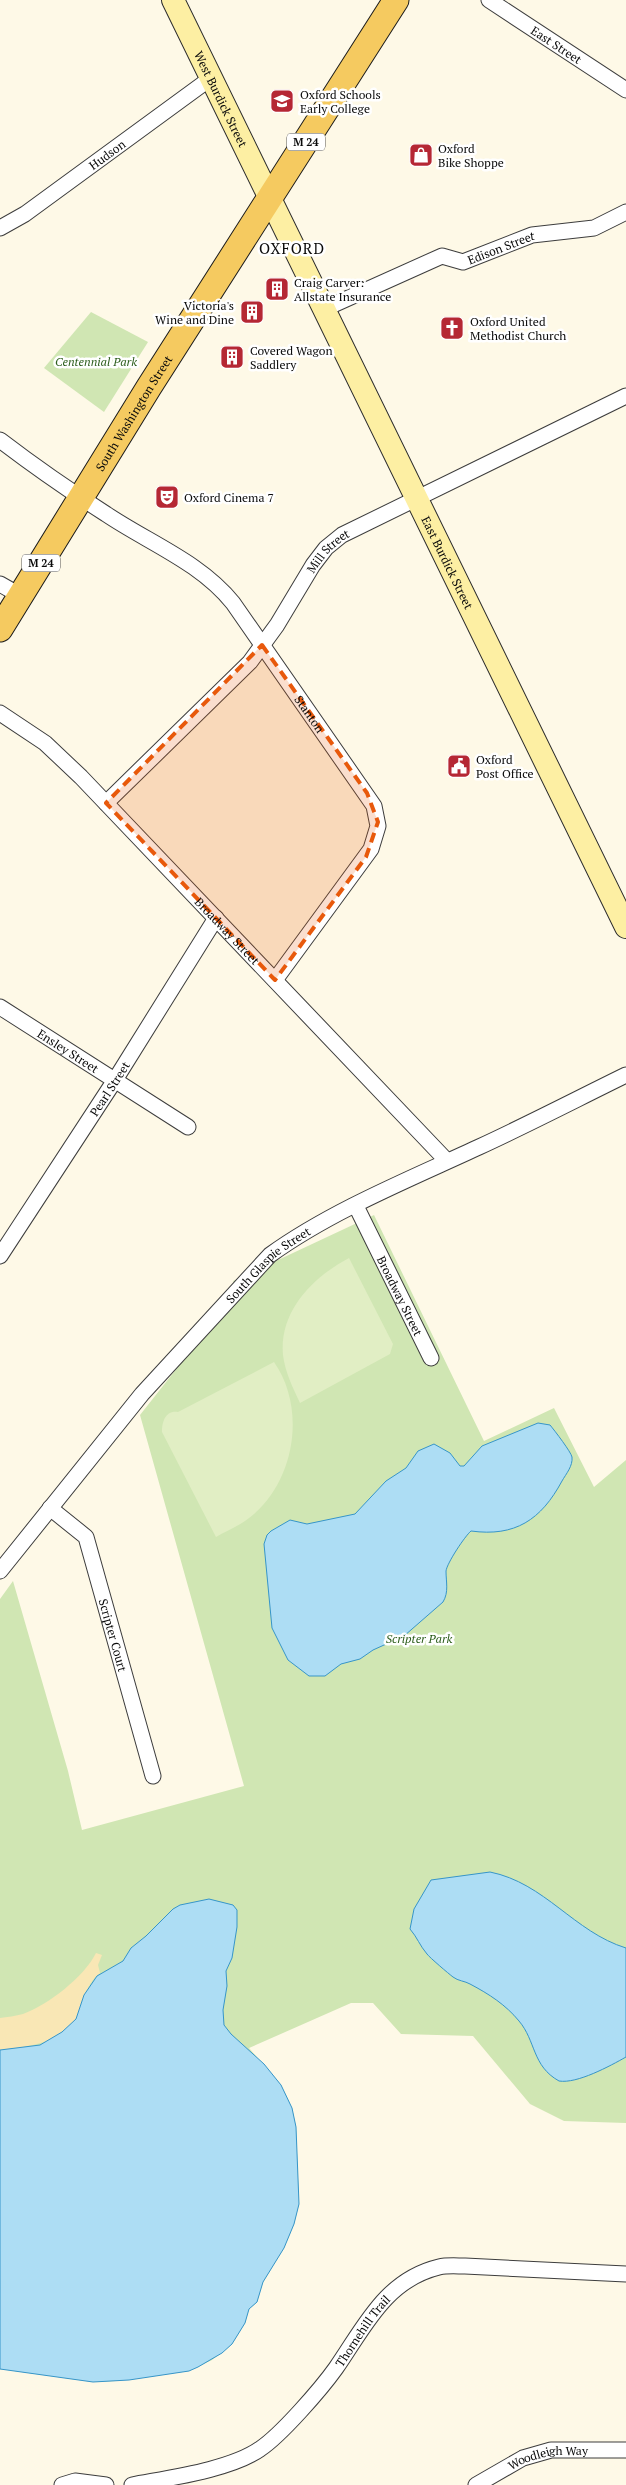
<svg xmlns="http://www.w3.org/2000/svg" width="626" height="2485" font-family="'PT Serif',serif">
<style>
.green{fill:#d0e6b3}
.sand{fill:#f9e7b5}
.pitch{fill:#e1eec4}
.water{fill:#adddf4;stroke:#3695c9}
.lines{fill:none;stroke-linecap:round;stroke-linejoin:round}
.street-casing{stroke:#3d3d3d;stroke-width:17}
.secondary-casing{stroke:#2c2c2c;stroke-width:24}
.primary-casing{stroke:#1b1b1b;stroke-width:27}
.street{stroke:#fff;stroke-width:15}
.secondary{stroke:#fdefa3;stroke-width:22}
.primary{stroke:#f5ca60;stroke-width:25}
.marked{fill:#e8590c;fill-opacity:0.2;stroke:#e8590c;stroke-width:4;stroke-dasharray:10 6;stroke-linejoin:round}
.labels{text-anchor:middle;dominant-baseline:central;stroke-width:5;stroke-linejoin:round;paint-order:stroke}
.shield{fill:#fff;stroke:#545454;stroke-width:1}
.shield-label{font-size:11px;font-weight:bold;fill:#0a0a0a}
.street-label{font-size:12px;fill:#0a0a0a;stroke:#fff}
.poi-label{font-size:12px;fill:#0a0a0a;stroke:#fff;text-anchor:start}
.park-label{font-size:12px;font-style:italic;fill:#2d5e1d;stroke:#fff}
.quarter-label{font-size:15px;letter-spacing:1px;fill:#0a0a0a;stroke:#fff}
</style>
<rect width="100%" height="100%" fill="#fef9e7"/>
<g class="green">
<path d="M 91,312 L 148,342 L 104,412 L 44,368 Z"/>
<path d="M 374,1215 L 484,1441 L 554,1408 L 594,1487 L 626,1460 L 626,2123 L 564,2121 L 530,2104 L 473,2036 L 401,2034 L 373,2003 L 351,2003 L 249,2048 L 281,2085 L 292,2108 L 296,2127 L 299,2204 L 294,2224 L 284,2248 L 263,2282 L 257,2302 L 249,2309 L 245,2323 L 232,2344 L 212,2360 L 189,2371 L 116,2381 L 93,2382 L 0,2369 L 0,1599 L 13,1581 L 68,1771 L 82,1830 L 244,1786 L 140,1415 L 238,1291 L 233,1281 Z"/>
</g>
<path class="sand" d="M 96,1953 L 102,1955 L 98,1965 L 100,1973 C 86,1983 83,2003 77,2018 C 67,2042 22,2048 0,2050 L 0,2018 C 7,2017 16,2016 23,2014 C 48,2005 84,1977 96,1953 Z"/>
<g class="pitch">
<path d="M 349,1258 L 393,1344 L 390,1354 L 300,1403 C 293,1388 285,1372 283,1355 C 279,1311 313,1277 349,1258 Z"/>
<path d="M 274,1362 C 307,1409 295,1483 249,1518 C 239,1526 226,1531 216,1537 L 162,1432 C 162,1421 166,1410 178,1412 Z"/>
</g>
<g class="water">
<path d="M 538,1423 L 550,1425 C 555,1431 571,1452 572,1457 C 573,1466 566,1474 562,1481 C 541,1520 515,1537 471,1531 C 465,1536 447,1563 446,1571 C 446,1582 449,1592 443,1602 L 404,1636 L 373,1650 L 360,1659 L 341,1664 L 325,1676 L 309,1676 L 288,1660 L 272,1628 L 264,1544 L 267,1535 L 271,1531 L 290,1520 L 307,1524 L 355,1514 L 386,1481 L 406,1468 L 418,1451 L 434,1444 L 450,1453 L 460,1466 L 464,1466 L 482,1446 Z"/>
<path d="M 490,1872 C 545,1883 574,1932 626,1948 L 626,2057 C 610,2066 577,2084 559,2081 C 532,2066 536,2041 519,2021 C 506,2005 489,1994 470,1984 C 465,1981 458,1981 453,1977 C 449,1974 429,1957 427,1954 C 420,1946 417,1937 410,1929 L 414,1909 L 431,1880 Z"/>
<path d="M 209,1899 L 233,1905 L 237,1910 L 237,1927 L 232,1958 L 226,1971 L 227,1986 L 223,2010 L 224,2025 L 231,2034 L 264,2064 L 281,2085 L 292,2108 L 296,2127 L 299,2204 L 294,2224 L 284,2248 L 263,2282 L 257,2302 L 249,2309 L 245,2323 L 232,2344 L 222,2353 L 198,2367 L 189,2371 L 129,2380 L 93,2382 L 0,2369 L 0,2050 L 40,2045 L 62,2032 L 76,2019 L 84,1995 L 97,1976 L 123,1961 L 131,1948 L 146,1936 L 173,1909 L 180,1905 Z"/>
</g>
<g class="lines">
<g class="street-casing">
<g id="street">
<path id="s1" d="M 489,0 L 626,90"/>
<path id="s2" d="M 0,228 L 25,214 L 211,78"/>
<path id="s3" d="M 324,309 L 442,256 L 463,262 L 532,235 L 594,228 L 626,212"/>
<path id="s4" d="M 0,440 C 34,466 70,491 106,514 C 149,543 200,562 233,603 L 374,806 L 378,826 L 371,849 L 275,980"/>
<path d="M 0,584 L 21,596"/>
<path id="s5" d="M 0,713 L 45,743 L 81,777 L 447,1161"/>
<path id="s6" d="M 106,803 L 250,662 L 277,625 L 313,565 L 326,548 L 342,535 L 626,396"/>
<path id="s7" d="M 0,1007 L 188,1127"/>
<path id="s8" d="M 356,1206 L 431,1358"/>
<path id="s9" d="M 0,1256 L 115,1080 L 216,918"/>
<path id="s10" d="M 50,1508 L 86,1537 L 153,1776"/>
<path id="s11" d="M 0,1571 L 142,1394 L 270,1255 C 331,1211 410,1179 479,1147 C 529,1124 577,1099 626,1075"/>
<path d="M 62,2485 L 75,2481 L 106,2485"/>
<path id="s12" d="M 132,2485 C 168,2478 230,2470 260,2449 C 281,2435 321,2389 336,2368 C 364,2328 385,2280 439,2267 C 447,2265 457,2266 465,2266 L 626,2274"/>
<path id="s13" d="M 476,2485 L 523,2458 L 551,2450 L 626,2450"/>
</g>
</g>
<g class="secondary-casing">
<g id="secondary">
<path id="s14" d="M 173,0 L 626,927"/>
</g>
</g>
<g class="primary-casing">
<g id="primary">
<path id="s15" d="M 0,629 L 149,387 L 396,0"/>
</g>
</g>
<use href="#street" class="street"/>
<use href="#secondary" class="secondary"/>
<use href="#primary" class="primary"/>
</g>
<path class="marked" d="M 262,645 L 367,793 L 378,822 L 366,857 L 275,980 L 106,803 Z"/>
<defs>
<g id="school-square" transform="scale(1.25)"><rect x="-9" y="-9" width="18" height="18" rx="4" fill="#b52734" stroke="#fff"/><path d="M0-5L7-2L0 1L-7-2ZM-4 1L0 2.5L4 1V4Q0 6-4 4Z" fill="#fff"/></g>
<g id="shop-square" transform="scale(1.25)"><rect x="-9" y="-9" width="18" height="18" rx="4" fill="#b52734" stroke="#fff"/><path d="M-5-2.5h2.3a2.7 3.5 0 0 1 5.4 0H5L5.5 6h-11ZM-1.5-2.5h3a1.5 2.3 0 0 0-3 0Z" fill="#fff"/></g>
<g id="building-square" transform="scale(1.25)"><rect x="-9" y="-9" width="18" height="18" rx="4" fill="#b52734" stroke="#fff"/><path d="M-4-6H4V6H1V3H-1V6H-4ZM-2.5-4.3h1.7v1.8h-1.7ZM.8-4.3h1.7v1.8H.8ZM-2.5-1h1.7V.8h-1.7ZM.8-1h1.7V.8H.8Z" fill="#fff"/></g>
<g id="church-square" transform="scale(1.25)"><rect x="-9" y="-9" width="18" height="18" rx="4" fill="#b52734" stroke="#fff"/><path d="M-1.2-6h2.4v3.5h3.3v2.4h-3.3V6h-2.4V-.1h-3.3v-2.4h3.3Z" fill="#fff"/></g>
<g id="theatre-square" transform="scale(1.25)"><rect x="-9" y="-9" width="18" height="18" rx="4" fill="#b52734" stroke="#fff"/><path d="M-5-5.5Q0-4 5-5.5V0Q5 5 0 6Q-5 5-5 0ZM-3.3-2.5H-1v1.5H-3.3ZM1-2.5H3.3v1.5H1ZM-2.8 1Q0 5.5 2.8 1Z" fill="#fff"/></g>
<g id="civic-square" transform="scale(1.25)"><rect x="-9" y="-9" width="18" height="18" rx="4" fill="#b52734" stroke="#fff"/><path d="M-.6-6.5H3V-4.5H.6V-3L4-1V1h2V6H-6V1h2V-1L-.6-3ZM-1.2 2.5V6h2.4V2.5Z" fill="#fff"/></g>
</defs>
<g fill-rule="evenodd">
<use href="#school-square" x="282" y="101"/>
<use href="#shop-square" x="421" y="155"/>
<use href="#building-square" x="277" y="289"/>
<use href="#building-square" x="252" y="312"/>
<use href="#church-square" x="452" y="328"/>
<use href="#building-square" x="232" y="357"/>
<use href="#theatre-square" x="167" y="497"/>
<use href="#civic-square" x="459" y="766"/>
</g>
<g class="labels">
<g class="shield">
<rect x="287" y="133.5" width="38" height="17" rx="4"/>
<rect x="22" y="554.5" width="38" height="17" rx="4"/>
</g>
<g class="shield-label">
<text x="306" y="142">M 24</text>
<text x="41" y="563">M 24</text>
</g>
<g class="street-label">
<text stroke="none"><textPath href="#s1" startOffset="81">East Street</textPath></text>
<text stroke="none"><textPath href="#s14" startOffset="110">West Burdick Street</textPath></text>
<text stroke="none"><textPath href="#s2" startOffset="130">Hudson</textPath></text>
<text stroke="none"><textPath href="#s3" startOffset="192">Edison Street</textPath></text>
<text stroke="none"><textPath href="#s15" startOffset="254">South Washington Street</textPath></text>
<text stroke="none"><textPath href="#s6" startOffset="338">Mill Street</textPath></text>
<text stroke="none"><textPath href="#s14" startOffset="626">East Burdick Street</textPath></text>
<text stroke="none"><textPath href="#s4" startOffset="420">Stanton</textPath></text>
<text stroke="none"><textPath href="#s5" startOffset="316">Broadway Street</textPath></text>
<text stroke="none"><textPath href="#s7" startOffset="81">Ensley Street</textPath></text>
<text stroke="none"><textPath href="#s9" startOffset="200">Pearl Street</textPath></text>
<text stroke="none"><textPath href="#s11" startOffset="408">South Glaspie Street</textPath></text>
<text stroke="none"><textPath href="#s8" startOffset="100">Broadway Street</textPath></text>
<text stroke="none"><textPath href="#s10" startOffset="148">Scripter Court</textPath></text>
<text stroke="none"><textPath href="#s12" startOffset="291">Thornehill Trail</textPath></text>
<text stroke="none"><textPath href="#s13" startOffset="79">Woodleigh Way</textPath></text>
</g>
<g class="poi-label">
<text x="300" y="94">Oxford Schools<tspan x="300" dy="14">Early College</tspan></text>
<text x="438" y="148">Oxford<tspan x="438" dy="14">Bike Shoppe</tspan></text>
<text x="294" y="282">Craig Carver:<tspan x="294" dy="14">Allstate Insurance</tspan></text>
<text x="234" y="305" text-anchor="end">Victoria's<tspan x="234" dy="14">Wine and Dine</tspan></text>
<text x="470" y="321">Oxford United<tspan x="470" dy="14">Methodist Church</tspan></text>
<text x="250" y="350">Covered Wagon<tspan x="250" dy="14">Saddlery</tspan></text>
<text x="184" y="497">Oxford Cinema 7</text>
<text x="476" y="759">Oxford<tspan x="476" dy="14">Post Office</tspan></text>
</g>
<g class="park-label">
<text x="96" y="361">Centennial Park</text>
<text x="419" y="1638">Scripter Park</text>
</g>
<g class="quarter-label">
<text x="292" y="248">OXFORD</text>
</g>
</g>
</svg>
